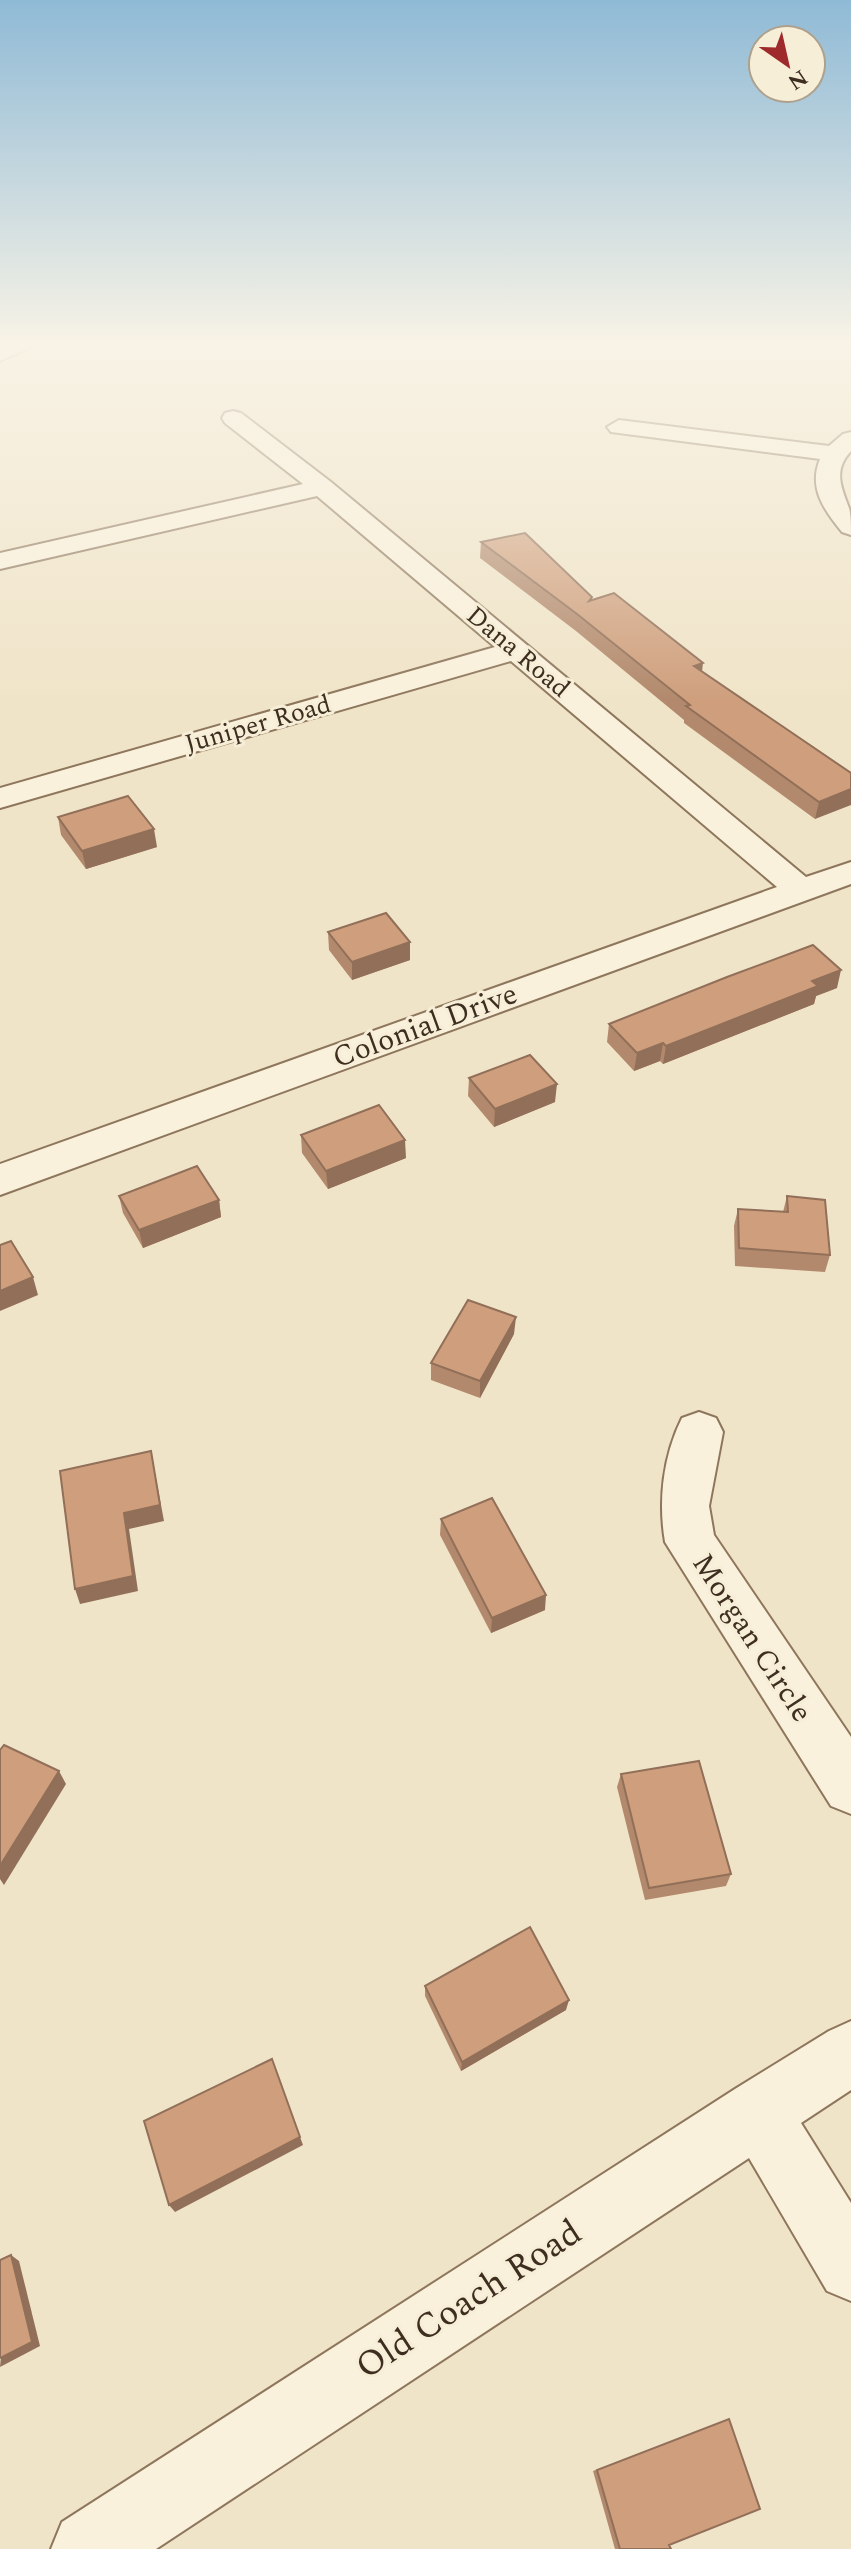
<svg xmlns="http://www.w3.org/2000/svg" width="851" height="2549" font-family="Spectral,serif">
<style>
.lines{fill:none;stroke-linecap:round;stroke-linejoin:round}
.minor-casing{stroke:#8d765c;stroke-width:4}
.minor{fill:#faf1dc;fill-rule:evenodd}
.wall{fill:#b2896c}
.shaded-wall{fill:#916f58}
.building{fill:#cf9f7d;stroke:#916f58;stroke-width:2}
.labels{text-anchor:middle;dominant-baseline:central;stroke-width:6;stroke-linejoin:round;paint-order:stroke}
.far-street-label{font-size:26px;fill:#3d2e20;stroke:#f7eed8}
.street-label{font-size:30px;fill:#3d2e20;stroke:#f7eed8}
.near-street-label{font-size:36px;fill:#3d2e20;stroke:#f7eed8}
</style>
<rect width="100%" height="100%" fill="#f0e4c8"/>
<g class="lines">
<g class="minor-casing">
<g id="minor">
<path d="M 8,344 L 38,344 L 0,361 L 0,347 Z"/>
<path d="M 233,411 L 241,413 L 331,482 L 806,877 L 851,862 L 851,884 L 0,1195 L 0,1164 L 777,887 L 511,661 L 0,808 L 0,788 L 495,647 L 317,496 L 0,569 L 0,553 L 303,484 L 225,423 L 222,418 L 225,413 Z"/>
<path d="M 619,420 L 829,446 L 843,434 L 851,432 L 851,451 C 833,470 841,487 849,508 C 851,515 851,526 851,535 L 842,532 C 824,510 808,488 820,459 L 611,432 L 607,427 Z"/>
<path d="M 699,1412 L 716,1418 L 723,1432 L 709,1506 L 714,1535 L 851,1737 L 851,1814 L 831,1806 L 665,1542 C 658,1501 663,1456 682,1418 Z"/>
<path d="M 851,2021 L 851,2090 L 801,2123 L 851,2203 L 851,2301 L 827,2291 L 749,2158 L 156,2549 L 51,2549 L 62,2522 L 735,2089 L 829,2031 Z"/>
</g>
</g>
<use href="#minor" class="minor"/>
</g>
<g class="wall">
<path d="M 481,542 L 592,597 L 592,600 L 702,672 L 851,773 L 815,819 L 684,723 L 684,720 L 576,631 L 480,558 Z"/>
<path d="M 58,817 L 157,847 L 86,869 L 61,835 Z"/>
<path d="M 328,932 L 410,960 L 352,980 L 329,950 Z"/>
<path d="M 837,988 L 816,996 L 814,1004 L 663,1064 L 660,1061 L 634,1071 L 607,1042 L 609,1024 Z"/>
<path d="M 469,1078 L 555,1102 L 494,1127 L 468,1096 Z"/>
<path d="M 301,1135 L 406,1158 L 328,1189 L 302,1153 Z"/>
<path d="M 119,1196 L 219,1200 L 221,1217 L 143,1248 L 123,1213 Z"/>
<path d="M 787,1196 L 830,1255 L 825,1272 L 735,1266 L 734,1226 L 738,1209 L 783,1212 Z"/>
<path d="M 514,1334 L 480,1398 L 431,1380 L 431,1363 Z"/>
<path d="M 441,1519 L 545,1610 L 491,1633 L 440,1535 Z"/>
<path d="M 621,1774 L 731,1874 L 726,1886 L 645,1900 L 617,1787 Z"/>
<path d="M 425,1986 L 566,2010 L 461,2071 L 425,1996 Z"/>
<path d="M 729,2419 L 669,2545 L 671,2549 L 615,2549 L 593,2471 Z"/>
</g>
<g class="shaded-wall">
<path d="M 703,663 L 701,680 L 694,666 Z"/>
<path d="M 851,789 L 851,805 L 815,819 L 819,802 Z"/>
<path d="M 154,829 L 157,847 L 86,869 L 82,851 Z"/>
<path d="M 410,942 L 410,960 L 352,980 L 352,962 Z"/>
<path d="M 841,970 L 837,988 L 816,996 L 814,1004 L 663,1064 L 666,1046 L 812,981 Z"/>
<path d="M 663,1043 L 660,1061 L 634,1071 L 637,1053 Z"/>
<path d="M 557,1084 L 555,1102 L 494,1127 L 495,1109 Z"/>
<path d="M 405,1140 L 406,1158 L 328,1189 L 326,1171 Z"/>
<path d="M 219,1200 L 221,1217 L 143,1248 L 139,1230 Z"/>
<path d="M 33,1277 L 38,1295 L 0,1311 L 0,1291 Z"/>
<path d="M 516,1317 L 514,1334 L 480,1398 L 480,1381 Z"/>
<path d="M 151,1451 L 164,1521 L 129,1529 L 138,1591 L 80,1604 L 75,1589 L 124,1513 Z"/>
<path d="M 546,1595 L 545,1610 L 491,1633 L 492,1618 Z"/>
<path d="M 59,1771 L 66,1784 L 4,1885 L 0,1879 L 0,1866 Z"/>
<path d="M 569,2000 L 566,2010 L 461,2071 L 462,2062 Z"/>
<path d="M 300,2137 L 303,2145 L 175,2212 L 169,2205 Z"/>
<path d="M 11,2255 L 19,2261 L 40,2346 L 0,2367 Z"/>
</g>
<g class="building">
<path d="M 525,533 L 592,597 L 589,601 L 614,593 L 703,663 L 694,666 L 851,773 L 851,789 L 819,802 L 686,706 L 690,705 L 577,614 L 481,542 Z"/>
<path d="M 128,796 L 154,829 L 82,851 L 58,817 Z"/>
<path d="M 386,913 L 410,942 L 352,962 L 328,932 Z"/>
<path d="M 813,945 L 841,970 L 812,981 L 818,986 L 666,1046 L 663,1043 L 637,1053 L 609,1024 L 727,977 Z"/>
<path d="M 530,1055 L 557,1084 L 495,1109 L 469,1078 Z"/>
<path d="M 379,1105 L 405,1140 L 326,1171 L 301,1135 Z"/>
<path d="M 197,1166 L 219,1200 L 139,1230 L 119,1196 Z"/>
<path d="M 787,1196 L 825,1200 L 830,1255 L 739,1248 L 738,1209 L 788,1212 Z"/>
<path d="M 11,1241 L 33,1277 L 0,1291 L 0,1245 Z"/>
<path d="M 468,1300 L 516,1317 L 480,1381 L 431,1363 Z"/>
<path d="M 151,1451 L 160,1505 L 124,1513 L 133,1576 L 75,1589 L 60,1471 Z"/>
<path d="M 492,1498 L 546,1595 L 492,1618 L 441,1519 Z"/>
<path d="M 4,1745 L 59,1771 L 0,1866 L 0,1750 Z"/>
<path d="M 699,1761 L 731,1874 L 649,1888 L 621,1774 Z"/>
<path d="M 530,1927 L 569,2000 L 462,2062 L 425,1986 Z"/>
<path d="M 272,2059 L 300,2137 L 169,2205 L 144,2121 Z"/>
<path d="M 11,2255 L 32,2342 L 0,2358 L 0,2260 Z"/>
<path d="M 729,2419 L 760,2509 L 669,2545 L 671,2549 L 620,2549 L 597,2470 Z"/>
</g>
<linearGradient id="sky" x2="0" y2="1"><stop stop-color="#8fbad6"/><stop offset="0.49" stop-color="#f8f3e6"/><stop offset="1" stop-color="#f8f3e6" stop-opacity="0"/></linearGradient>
<rect width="851" height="701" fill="url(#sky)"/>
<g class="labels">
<g class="far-street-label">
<text transform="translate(518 652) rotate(40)">Dana Road</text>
<text transform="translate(258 724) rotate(-16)">Juniper Road</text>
</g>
<g class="street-label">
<text transform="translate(425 1026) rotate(-20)">Colonial Drive</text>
<text transform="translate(752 1638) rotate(57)">Morgan Circle</text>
</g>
<g class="near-street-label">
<text transform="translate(469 2300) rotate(-33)">Old Coach Road</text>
</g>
</g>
<g transform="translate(787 64) rotate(146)"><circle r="38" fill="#f7eed8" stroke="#ada18e" stroke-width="2"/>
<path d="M0-6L14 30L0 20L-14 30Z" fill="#9e2a2b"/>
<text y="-12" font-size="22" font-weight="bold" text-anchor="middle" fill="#3d2e20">N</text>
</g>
</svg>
